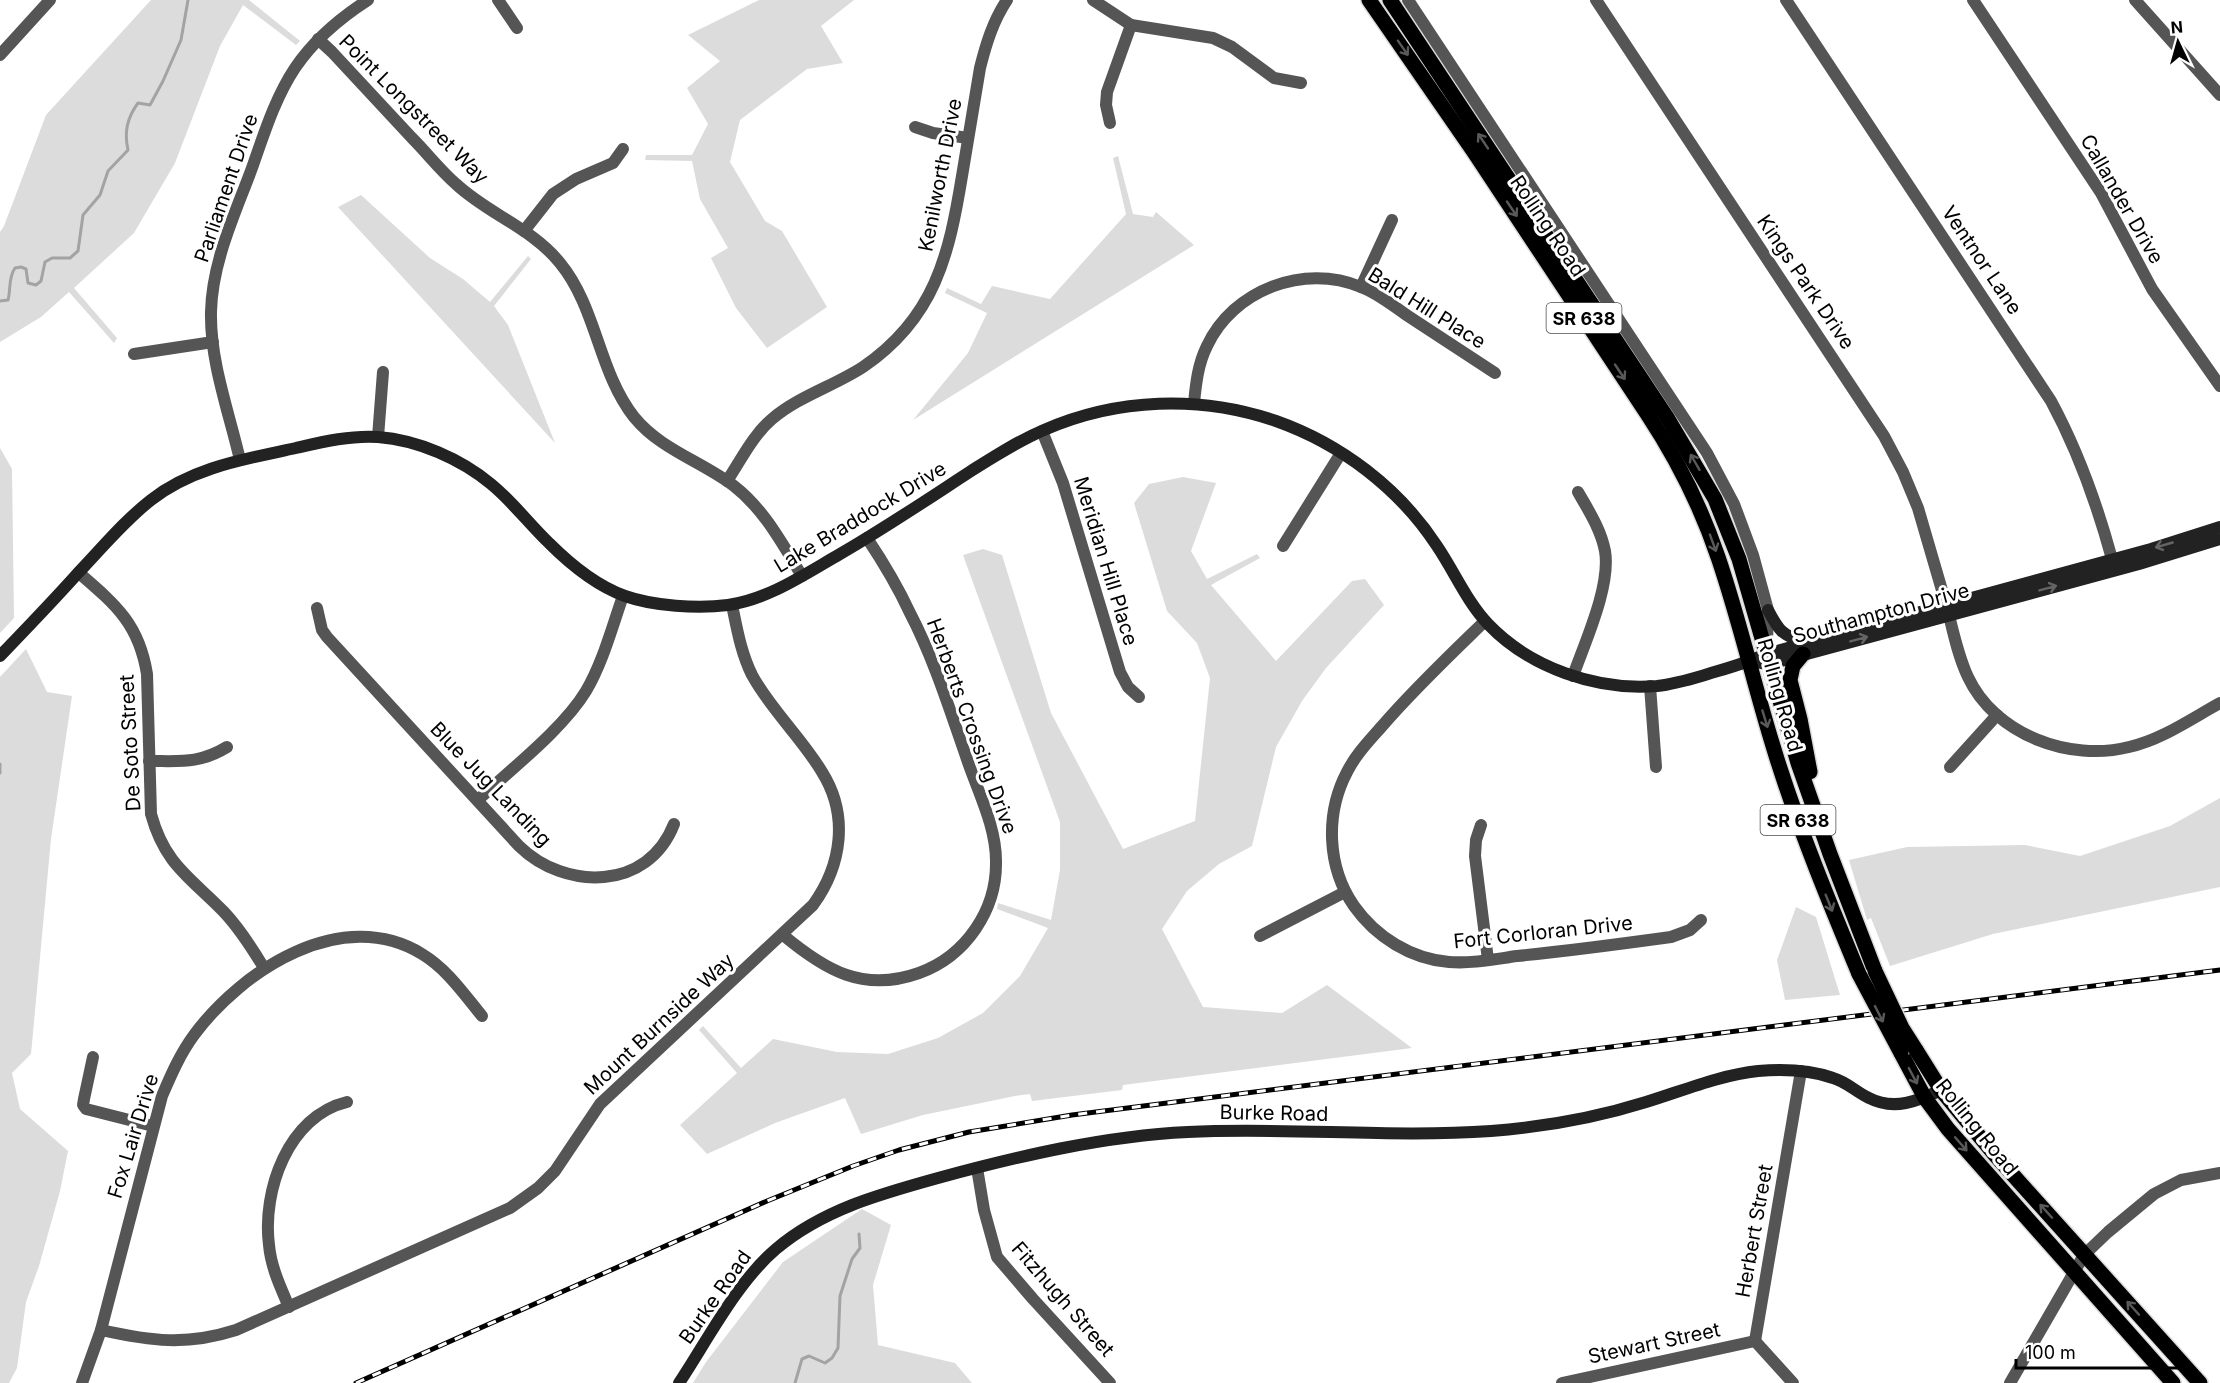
<svg xmlns="http://www.w3.org/2000/svg" width="2220" height="1383" font-family="Inter,sans-serif">
<style>
.green{fill:#dcdcdc}
.lines{fill:none;stroke-linecap:round;stroke-linejoin:round}
.stream{stroke:#a3a3a3;stroke-width:3}
.primary-casing{stroke:#dbdbdb;stroke-width:18}
.street{stroke:#555;stroke-width:12}
.secondary{stroke:#222;stroke-width:12}
.primary{stroke:#000;stroke-width:15}
.rail-casing{stroke:#000;stroke-width:5}
.rail{stroke:#fff;stroke-width:3;stroke-dasharray:9;stroke-linecap:butt}
.primary-bridge-casing{stroke:#dbdbdb;stroke-width:18;stroke-linecap:butt}
.primary-bridge{stroke:#000;stroke-width:15}
.oneway{stroke:#595959}
.oneway2{stroke:#646464}
.labels{text-anchor:middle;dominant-baseline:central;stroke-width:6;stroke-linejoin:round;paint-order:stroke}
.shield{fill:#fff;stroke:#4c4c4c;stroke-width:1.5}
.shield-label{font-size:18px;font-weight:bold;fill:#000}
.street-label{font-size:20px;fill:#000;stroke:#fff}
</style>
<rect width="100%" height="100%" fill="#fff"/>
<g class="green">
<path d="M 151,0 L 249,0 L 300,41 L 296,45 L 243,5 L 220,46 L 175,163 L 134,233 L 74,288 L 117,338 L 114,343 L 69,292 L 41,317 L 0,342 L 0,232 L 4,226 L 46,115 Z"/>
<path d="M 759,0 L 854,0 L 821,26 L 843,63 L 807,69 L 740,120 L 730,162 L 765,221 L 782,231 L 827,307 L 767,348 L 736,308 L 711,258 L 728,248 L 700,199 L 692,161 L 645,160 L 646,155 L 692,155 L 708,124 L 687,88 L 720,61 L 688,35 Z"/>
<path d="M 1118,156 L 1133,214 L 1153,217 L 1156,212 L 1194,245 L 913,420 L 968,353 L 987,313 L 945,293 L 947,288 L 981,304 L 992,286 L 1050,299 L 1126,214 L 1113,158 Z"/>
<path d="M 361,195 L 430,258 L 463,279 L 490,302 L 528,256 L 531,259 L 494,306 L 508,325 L 555,443 L 338,207 Z"/>
<path d="M 0,448 L 12,469 L 14,618 L 0,633 Z"/>
<path d="M 1183,477 L 1216,483 L 1191,551 L 1207,579 L 1257,554 L 1260,558 L 1211,585 L 1276,661 L 1352,581 L 1365,579 L 1384,605 L 1326,668 L 1302,701 L 1276,747 L 1252,846 L 1219,864 L 1187,891 L 1162,929 L 1203,1007 L 1282,1013 L 1327,985 L 1412,1048 L 1123,1085 L 1122,1090 L 1032,1101 L 1030,1094 L 1015,1096 L 923,1115 L 861,1134 L 845,1098 L 775,1123 L 707,1154 L 680,1125 L 737,1073 L 699,1030 L 703,1026 L 741,1068 L 773,1039 L 837,1052 L 888,1054 L 938,1038 L 983,1013 L 1020,976 L 1048,928 L 997,909 L 998,903 L 1051,920 L 1060,870 L 1060,822 L 963,555 L 983,549 L 1002,555 L 1051,713 L 1123,849 L 1195,821 L 1210,678 L 1197,643 L 1167,611 L 1134,503 L 1149,484 Z"/>
<path d="M 26,649 L 47,692 L 72,696 L 51,839 L 31,1054 L 12,1073 L 20,1109 L 68,1151 L 60,1191 L 39,1266 L 26,1302 L 17,1368 L 9,1383 L 0,1383 L 0,677 Z"/>
<path d="M 2220,798 L 2220,887 L 1993,934 L 1890,966 L 1871,918 L 1867,920 L 1849,860 L 1907,847 L 2025,845 L 2080,856 L 2170,826 Z"/>
<path d="M 1796,907 L 1816,917 L 1840,995 L 1785,1000 L 1777,960 Z"/>
<path d="M 862,1209 L 891,1225 L 873,1285 L 878,1345 L 955,1363 L 972,1383 L 693,1383 L 706,1362 L 783,1262 Z"/>
</g>
<g class="lines">
<g class="stream">
<path d="M 0,301 L 8,300 C 11,289 8,278 15,268 L 21,267 L 26,269 L 28,283 L 36,285 L 41,281 L 45,262 L 52,258 L 70,258 L 78,251 L 83,215 L 100,195 L 108,171 L 128,150 C 124,132 127,118 138,103 L 150,105 L 163,81 L 181,40 L 188,0"/>
<path d="M 0,764 L 0,773"/>
<path d="M 795,1383 L 802,1359 L 809,1356 L 825,1363 L 832,1358 L 838,1348 L 840,1296 L 852,1259 L 860,1248 L 859,1234"/>
</g>
<g class="primary-casing">
<g id="primary">
<path d="M 1369,0 L 1474,152 L 1648,415 C 1677,459 1701,507 1718,557 C 1741,624 1756,694 1778,762 C 1801,834 1830,904 1859,974"/>
<path d="M 1390,0 L 1668,419 L 1715,499 L 1739,559 L 1798,763 L 1830,854 L 1875,971"/>
<path d="M 1803,654 L 1793,666 L 1790,680 L 1800,719 L 1810,772"/>
<path d="M 1916,1050 L 1941,1090 L 1995,1155 L 2200,1383"/>
<path d="M 1901,1053 L 1925,1098 L 1948,1129 L 2173,1383"/>
</g>
</g>
<g class="street">
<path d="M 498,0 L 517,28"/>
<path d="M 1093,0 L 1131,25 L 1213,38 L 1232,47 L 1274,78 L 1301,83"/>
<path d="M 1408,0 L 1707,453 L 1734,504 L 1753,555 L 1768,610 L 1767,643"/>
<path d="M 1596,0 L 1884,436 L 1903,472 L 1918,508 L 1946,604"/>
<path d="M 1786,0 L 2051,401 C 2078,451 2097,504 2112,559"/>
<path d="M 1973,0 L 2101,193 L 2152,289 L 2220,386"/>
<path d="M 2135,0 L 2220,95"/>
<path d="M 318,39 L 332,52 C 359,81 385,109 412,138 C 427,153 440,170 456,184 C 488,214 532,228 560,263 C 597,308 598,371 634,417 C 661,450 701,461 734,486 C 764,509 783,545 802,576"/>
<path d="M 0,55 L 50,0"/>
<path d="M 1110,123 L 1106,105 L 1107,92 L 1131,25"/>
<path d="M 915,127 L 933,133 L 968,138"/>
<path d="M 524,231 L 553,194 L 576,179 L 613,163 L 623,149"/>
<path d="M 1361,287 L 1392,220"/>
<path d="M 134,354 L 213,342"/>
<path d="M 1194,403 C 1196,383 1198,364 1207,346 C 1233,290 1304,263 1361,287 C 1378,293 1393,306 1408,316 C 1437,335 1466,354 1495,373"/>
<path d="M 1042,431 L 1063,483 L 1120,672 L 1128,687 L 1139,697"/>
<path d="M 378,437 L 383,372"/>
<path d="M 240,460 C 229,412 210,362 211,312 C 212,262 235,214 252,168 C 264,134 275,98 295,68 C 314,40 340,18 368,0"/>
<path d="M 727,481 C 741,460 753,435 772,419 C 799,396 834,386 863,367 C 935,318 949,255 962,176 C 968,140 974,104 980,68 C 986,44 993,21 1007,0"/>
<path d="M 1283,546 L 1341,453"/>
<path d="M 79,573 C 116,605 139,624 147,674 L 151,814 C 165,865 190,877 224,912 C 240,929 252,948 264,968"/>
<path d="M 317,608 L 322,630 L 327,637 L 519,846 C 565,891 648,891 674,824"/>
<path d="M 1949,615 C 1954,636 1959,658 1968,677 C 1995,735 2070,762 2129,747 C 2161,740 2191,719 2220,703"/>
<path d="M 1485,621 C 1450,655 1415,688 1383,725 C 1370,740 1356,754 1347,772 C 1325,814 1327,867 1354,906 C 1376,937 1411,959 1449,962 C 1472,964 1495,959 1517,956 C 1569,951 1620,944 1671,937 L 1690,930 L 1701,920"/>
<path d="M 1573,676 C 1585,642 1611,586 1605,551 C 1601,530 1589,511 1578,492"/>
<path d="M 1650,686 L 1656,767"/>
<path d="M 149,761 C 181,761 199,764 227,747"/>
<path d="M 1950,767 L 1997,715"/>
<path d="M 478,800 C 511,769 563,729 586,691 C 603,662 612,627 623,596"/>
<path d="M 1481,825 L 1476,840 L 1475,856 L 1488,960"/>
<path d="M 783,935 C 825,970 863,993 919,973 C 966,956 997,910 996,861 C 996,828 980,796 969,765 C 951,714 935,661 910,613 C 898,587 883,562 867,538"/>
<path d="M 1260,936 L 1345,892"/>
<path d="M 93,1057 L 84,1099 L 83,1105 L 86,1109 L 153,1126"/>
<path d="M 977,1168 L 984,1210 L 997,1257 L 1033,1299 L 1110,1383"/>
<path d="M 289,1307 C 280,1286 271,1267 269,1245 C 262,1191 288,1116 347,1102"/>
<path d="M 101,1330 C 151,1341 186,1346 236,1330 L 510,1208 L 538,1188 L 555,1171 L 600,1104 L 813,905 C 842,865 849,815 822,772 C 802,738 771,710 752,675 C 741,653 737,629 732,605"/>
<path d="M 1755,1341 L 1801,1071"/>
<path d="M 1755,1341 L 1793,1383"/>
<path d="M 82,1383 L 101,1330 L 162,1096 C 171,1075 180,1054 194,1035 C 242,970 342,905 422,954 C 447,969 464,994 482,1016"/>
<path d="M 1562,1383 L 1755,1341"/>
<path d="M 2010,1383 L 2084,1255 L 2108,1232 L 2154,1194 L 2181,1180 L 2220,1173"/>
</g>
<g class="secondary">
<path d="M 1768,610 C 1778,629 1782,636 1804,642"/>
<path d="M 0,656 C 26,629 53,601 78,573 C 102,548 124,521 151,500 C 193,467 246,459 296,448 C 322,442 351,435 378,437 C 418,440 461,459 491,484 C 513,502 529,524 549,543 C 570,564 597,586 625,596 C 653,606 698,609 728,605 C 769,599 805,574 840,554 C 885,528 928,499 971,471 C 995,456 1018,441 1044,430 C 1117,398 1200,395 1276,421 C 1341,444 1399,488 1437,546 C 1454,571 1467,602 1488,624 C 1530,668 1597,691 1657,686 C 1675,684 1691,679 1708,674 C 1728,668 1747,663 1766,654 L 2151,549 L 2220,527"/>
<path d="M 1761,663 L 1770,664 L 2139,564 L 2220,539"/>
<path d="M 679,1383 C 707,1341 737,1282 776,1249 C 822,1210 880,1194 938,1178 C 1019,1156 1104,1136 1188,1132 C 1289,1127 1390,1138 1491,1131 C 1544,1127 1595,1118 1646,1102 C 1682,1091 1720,1075 1758,1071 C 1783,1069 1810,1070 1833,1078 C 1847,1082 1856,1092 1869,1098 C 1894,1111 1918,1101 1941,1090"/>
</g>
<use href="#primary" class="primary"/>
<g class="rail-casing">
<path id="rail" d="M 356,1383 L 767,1201 L 853,1166 L 899,1150 L 969,1132 L 1072,1115 L 2220,970"/>
</g>
<use href="#rail" class="rail"/>
<g class="primary-bridge-casing">
<g id="primary-bridge">
<path d="M 1875,971 L 1902,1028 L 1916,1050"/>
<path d="M 1859,974 L 1901,1053"/>
</g>
</g>
<use href="#primary-bridge" class="primary-bridge"/>
</g>
<defs><path id="oneway-shaft" d="M-6 0H5M1.5-3L5.5 0L1.5 3" fill="none" stroke-width="1.6" stroke-linecap="round" stroke-linejoin="round" transform="scale(1.5)"/></defs>
<g class="oneway">
<use href="#oneway-shaft" transform="translate(1403 48) rotate(55)"/>
<use href="#oneway-shaft" transform="translate(1483 141) rotate(-124)"/>
<use href="#oneway-shaft" transform="translate(1512 209) rotate(56)"/>
<use href="#oneway-shaft" transform="translate(1620 372) rotate(56)"/>
<use href="#oneway-shaft" transform="translate(1695 462) rotate(-120)"/>
<use href="#oneway-shaft" transform="translate(1713 543) rotate(70)"/>
<use href="#oneway-shaft" transform="translate(1765 719) rotate(73)"/>
<use href="#oneway-shaft" transform="translate(1829 903) rotate(68)"/>
<use href="#oneway-shaft" transform="translate(1879 1014) rotate(63)"/>
<use href="#oneway-shaft" transform="translate(1913 1076) rotate(62)"/>
<use href="#oneway-shaft" transform="translate(1961 1144) rotate(49)"/>
<use href="#oneway-shaft" transform="translate(2046 1211) rotate(-132)"/>
<use href="#oneway-shaft" transform="translate(2133 1308) rotate(-132)"/>
</g>
<g class="oneway2">
<use href="#oneway-shaft" transform="translate(2164 545) rotate(164)"/>
<use href="#oneway-shaft" transform="translate(2048 588) rotate(-15)"/>
<use href="#oneway-shaft" transform="translate(1859 639) rotate(-15)"/>
</g>
<g class="labels">
<g class="shield">
<rect x="1546.5" y="303" width="75" height="30" rx="4.5"/>
<rect x="1760.5" y="805" width="75" height="30" rx="4.5"/>
</g>
<g class="shield-label">
<text x="1584" y="318">SR 638</text>
<text x="1798" y="820">SR 638</text>
</g>
<g class="street-label">
<text transform="translate(414 109) rotate(45)">Point Longstreet Way</text>
<text transform="translate(940 175) rotate(-79)">Kenilworth Drive</text>
<text transform="translate(226 188) rotate(-71)">Parliament Drive</text>
<text transform="translate(2122 199) rotate(60)">Callander Drive</text>
<text transform="translate(1548 226) rotate(56)">Rolling Road</text>
<text transform="translate(1982 260) rotate(56)">Ventnor Lane</text>
<text transform="translate(1806 282) rotate(56)">Kings Park Drive</text>
<text transform="translate(1427 308) rotate(32)">Bald Hill Place</text>
<text transform="translate(860 517) rotate(-31)">Lake Braddock Drive</text>
<text transform="translate(1106 561) rotate(73)">Meridian Hill Place</text>
<text transform="translate(1881 613) rotate(-15)">Southampton Drive</text>
<text transform="translate(1780 695) rotate(74)">Rolling Road</text>
<text transform="translate(972 726) rotate(70)">Herberts Crossing Drive</text>
<text transform="translate(130 743) rotate(-93)">De Soto Street</text>
<text transform="translate(491 784) rotate(46)">Blue Jug Landing</text>
<text transform="translate(1543 932) rotate(-6)">Fort Corloran Drive</text>
<text transform="translate(659 1024) rotate(-43)">Mount Burnside Way</text>
<text transform="translate(1274 1113) rotate(1)">Burke Road</text>
<text transform="translate(1977 1127) rotate(51)">Rolling Road</text>
<text transform="translate(133 1136) rotate(-73)">Fox Lair Drive</text>
<text transform="translate(1754 1231) rotate(-80)">Herbert Street</text>
<text transform="translate(715 1297) rotate(-55)">Burke Road</text>
<text transform="translate(1063 1299) rotate(49)">Fitzhugh Street</text>
<text transform="translate(1654 1343) rotate(-12)">Stewart Street</text>
</g>
</g>
<g transform="translate(2178 42) rotate(355)" stroke="#ffffff" stroke-width="4.5" paint-order="stroke">
<path d="M0-4.5L10 22L0 15L-10 22Z" fill="#000000"/>
<text y="-9" font-size="16" font-weight="bold" text-anchor="middle" fill="#000000">N</text>
</g>
<path d="M2016 1359v9h164v-9" fill="none" stroke="#000000" stroke-width="3"/>
<text x="2025" y="1359" font-size="18" fill="#000000" stroke="#ffffff" stroke-width="4.5" paint-order="stroke">100 m</text>
</svg>
